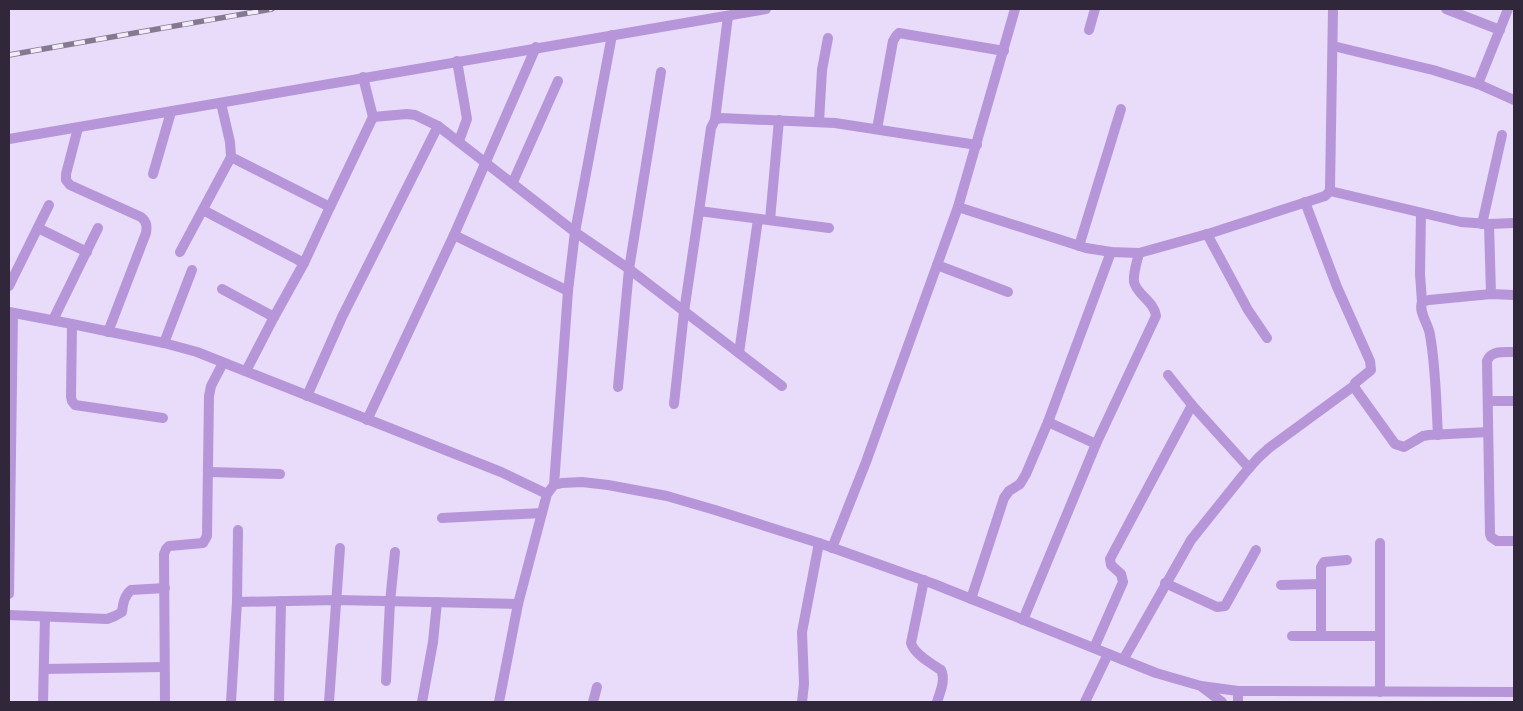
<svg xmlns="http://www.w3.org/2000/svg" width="1523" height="711" font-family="'Fira Sans',sans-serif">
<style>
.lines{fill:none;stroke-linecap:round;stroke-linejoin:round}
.minor{stroke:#b696d9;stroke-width:10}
.rail-casing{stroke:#857992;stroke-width:5.5}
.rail{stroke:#f2edf8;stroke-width:4;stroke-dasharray:11;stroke-linecap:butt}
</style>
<rect width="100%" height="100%" fill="#e9dbfa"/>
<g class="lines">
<g class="minor">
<path d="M 1446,9 L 1500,30"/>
<path d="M 1089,30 L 1095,9"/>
<path d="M 1333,46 L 1433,70 L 1478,84 L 1514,100"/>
<path d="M 457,61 L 467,119 L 459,141"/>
<path d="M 363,77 L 373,117 L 407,114 L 415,115 L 438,126 L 575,232 L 629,269 L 782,386"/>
<path d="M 1478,84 L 1508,9"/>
<path d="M 715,120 L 728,16"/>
<path d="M 819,122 L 822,70 L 828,38"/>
<path d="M 78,128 L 66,174 L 66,180 L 70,185 L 141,217 C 147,222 147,226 146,233 L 108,332"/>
<path d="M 877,129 L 893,41 L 896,36 L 899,33 L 1004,51"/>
<path d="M 9,139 L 766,9"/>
<path d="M 231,157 L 330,207 L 373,117"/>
<path d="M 153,174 L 171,112"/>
<path d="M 513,182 L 558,81"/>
<path d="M 1330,191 L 1461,222 L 1489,224 L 1514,223"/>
<path d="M 1305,202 L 1337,287 L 1370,361 L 1371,370 L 1355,383 L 1354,387 L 1395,444 L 1404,447 L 1423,436 L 1429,435 L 1488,432"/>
<path d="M 958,207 L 1086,248 L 1111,252 L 1139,253 L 1211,233 L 1325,196 L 1330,191 L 1330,188 L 1333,9"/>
<path d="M 203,210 L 304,263"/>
<path d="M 699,211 L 711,128 L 715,120 L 720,118 L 835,123 L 977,145"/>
<path d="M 1421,213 L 1420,274 L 1422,302"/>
<path d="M 770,220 L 779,120"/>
<path d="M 1482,224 L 1502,135"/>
<path d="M 1489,224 L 1491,294"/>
<path d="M 38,228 L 87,252"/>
<path d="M 1207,234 L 1248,310 L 1267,338"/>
<path d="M 454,235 L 568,291"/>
<path d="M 1079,246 L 1121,109"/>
<path d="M 180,252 L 231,157 L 230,142 L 221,103"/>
<path d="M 937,265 L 1008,292"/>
<path d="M 9,286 L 49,205"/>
<path d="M 222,289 L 274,317 L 304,263 L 330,207"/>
<path d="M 9,312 L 72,324 L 164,343 L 197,352 L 501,472 L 547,494"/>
<path d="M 53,320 L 98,228"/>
<path d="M 72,324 L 71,397 L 72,401 L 75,405 L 163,418"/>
<path d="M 164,343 L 192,270"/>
<path d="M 1514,352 C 1504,352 1491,350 1487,361 L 1490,534 L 1491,537 L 1497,541 L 1514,541"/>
<path d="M 739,353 L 758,219"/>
<path d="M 246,371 L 274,317"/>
<path d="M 1168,375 L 1192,405 L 1249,468"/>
<path d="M 618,387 L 629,269 L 661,72"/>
<path d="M 307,396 L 342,317 L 438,126"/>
<path d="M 1488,401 L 1514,401"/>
<path d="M 674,404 L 684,312 L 699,211 L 829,228"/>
<path d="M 367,420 L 454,235 L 536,47"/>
<path d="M 1048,422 L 1096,444"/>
<path d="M 1438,435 C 1436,402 1436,368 1430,335 C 1429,325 1418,312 1422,302 L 1429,300 L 1491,294 L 1514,295"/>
<path d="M 208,472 L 280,474"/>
<path d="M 554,485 L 568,291 L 575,232 L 612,35"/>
<path d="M 442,518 L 542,513"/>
<path d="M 238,530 L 237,602 L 337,600 L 518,604"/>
<path d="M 1380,543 L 1380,692"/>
<path d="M 832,548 L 866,462 L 958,207 L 1015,9"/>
<path d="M 924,580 L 911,643 C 914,654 932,664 941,670 C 946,680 940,692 937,702"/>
<path d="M 1165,583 L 1217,607 L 1225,606 L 1256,550"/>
<path d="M 1281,585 L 1321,584"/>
<path d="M 9,594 L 13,313"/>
<path d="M 971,599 L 1004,498 L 1009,491 L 1020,484 L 1026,474 L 1048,422 L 1111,252"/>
<path d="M 9,615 L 107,619 L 115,616 L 122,612 C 123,604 124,596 131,590 L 165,588"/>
<path d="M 1023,620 L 1096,444 L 1156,316 C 1154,301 1137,295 1134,282 C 1133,273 1137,262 1139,253"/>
<path d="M 1292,636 L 1380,636"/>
<path d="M 1321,636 L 1321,567 L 1324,562 L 1347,560"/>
<path d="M 1094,648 L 1123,582 L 1121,574 L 1111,565 L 1110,559 L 1192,405"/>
<path d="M 1123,660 L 1191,540 L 1244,474 L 1258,458 L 1269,448 L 1355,385"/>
<path d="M 44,669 L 164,667"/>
<path d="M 386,681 L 390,602 L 395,552"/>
<path d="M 1202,687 L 1222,702"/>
<path d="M 1238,691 L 1238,702"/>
<path d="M 43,702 L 45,617"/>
<path d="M 165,702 L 164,554 L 166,549 L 169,546 L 203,543 L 207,536 L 209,396 L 211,386 L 223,363"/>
<path d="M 231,702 L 237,602"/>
<path d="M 279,702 L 281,601"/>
<path d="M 329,702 L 340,548"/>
<path d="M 422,702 L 433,642 L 437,602"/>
<path d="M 499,702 L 518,604 L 547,494 L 554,485 L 562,483 L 582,482 L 608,485 L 667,496 L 715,510 L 819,543 L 934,584 L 1156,673 L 1201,686 L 1238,691 L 1514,692"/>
<path d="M 593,702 L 597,687"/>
<path d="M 802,702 L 804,684 L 802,632 L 819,543"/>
<path d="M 1085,702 L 1108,654"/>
</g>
<g class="rail-casing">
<path id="rail" d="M 9,55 L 272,9"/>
</g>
<use href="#rail" class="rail"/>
</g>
<rect width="1523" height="711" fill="none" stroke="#30273a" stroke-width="20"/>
</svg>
